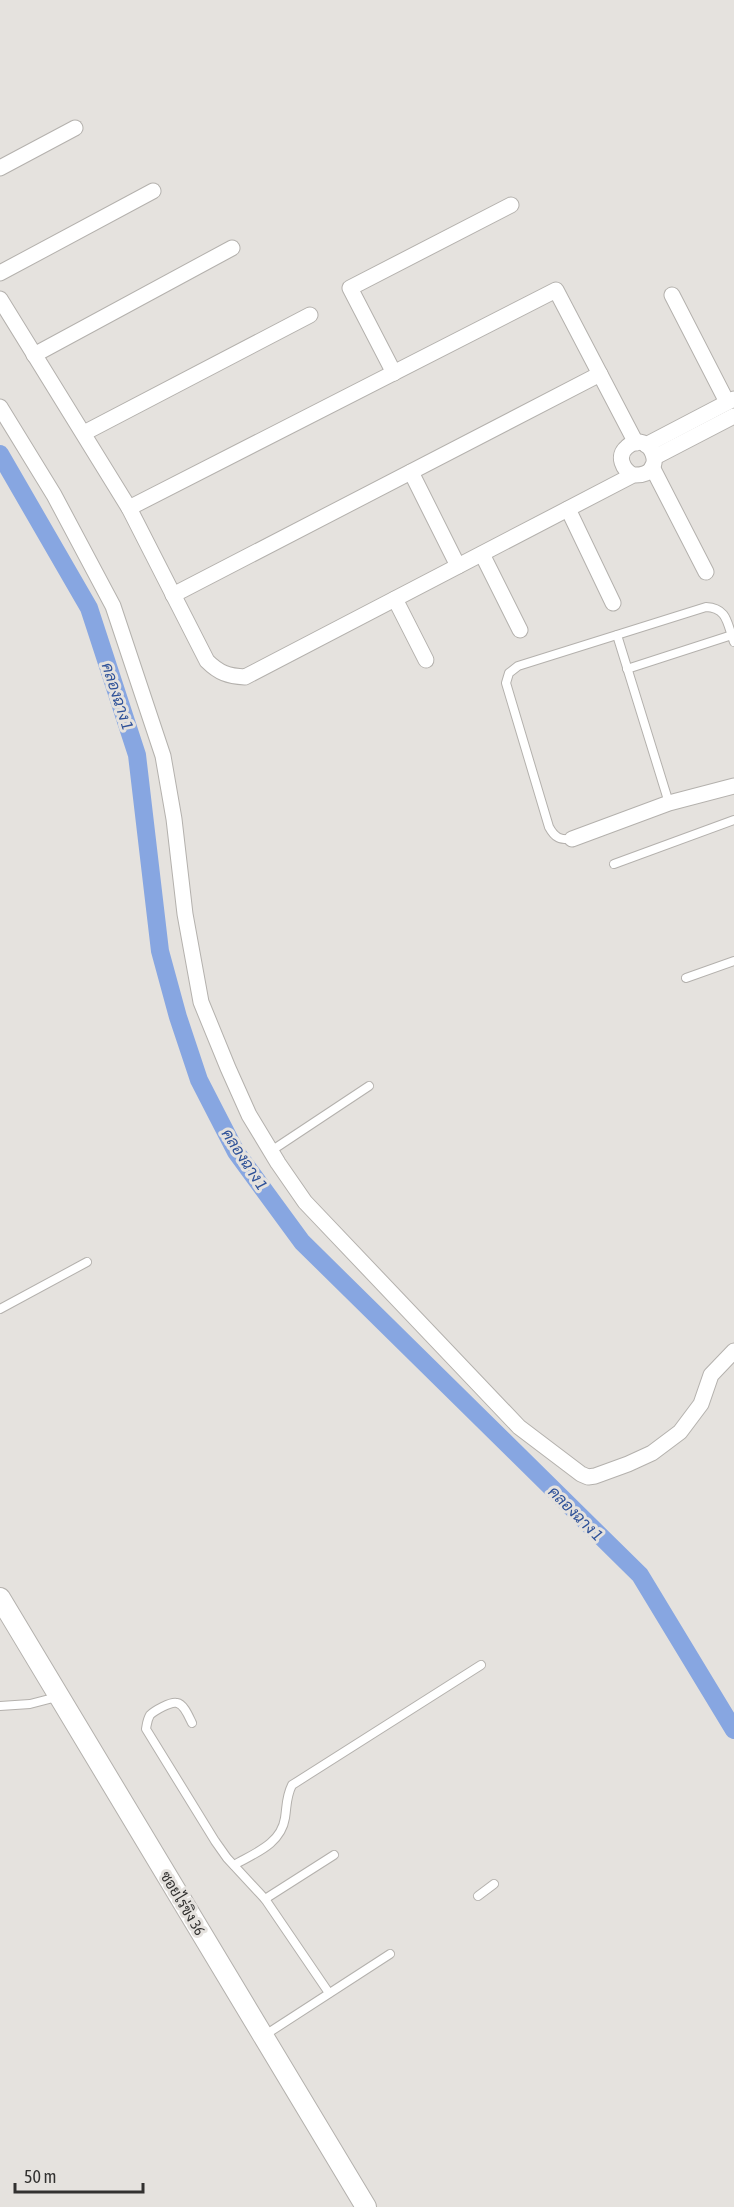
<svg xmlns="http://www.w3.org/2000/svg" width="734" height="2207" font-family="'Asap Condensed',Sarabun,sans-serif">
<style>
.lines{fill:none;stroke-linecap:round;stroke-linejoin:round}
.canal{stroke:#87a6e1;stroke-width:18}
.service-casing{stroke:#b4b1ad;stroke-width:10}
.minor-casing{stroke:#b4b1ad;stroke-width:17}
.tertiary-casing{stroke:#b4b1ad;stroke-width:22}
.service{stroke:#fff;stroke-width:8}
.minor{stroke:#fff;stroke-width:15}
.tertiary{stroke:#fff;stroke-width:20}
.labels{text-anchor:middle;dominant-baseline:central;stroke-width:6;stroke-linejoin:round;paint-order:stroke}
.street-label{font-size:15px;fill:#323130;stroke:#e5e2de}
.water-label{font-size:16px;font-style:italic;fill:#2e5198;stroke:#e5e2de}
</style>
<rect width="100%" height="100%" fill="#e5e2de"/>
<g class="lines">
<path class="canal" d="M 0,454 L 89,608 L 137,755 L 160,951 L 178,1017 L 199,1080 L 236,1152 L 302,1242 L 640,1575 L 734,1730"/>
<g class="service-casing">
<g id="service">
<path d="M 617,635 L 669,803"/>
<path d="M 627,669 L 732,635"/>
<path d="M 572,839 C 560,840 555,838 549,827 L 506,683 L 509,673 L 518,666 L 706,607 C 728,608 727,624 734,642"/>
<path d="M 614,864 L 734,820"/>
<path d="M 686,978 L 734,961"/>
<path d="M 271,1151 L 369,1086"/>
<path d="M 0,1309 L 87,1262"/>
<path d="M 0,1706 L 30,1704 L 57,1697"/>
<path d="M 192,1723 C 189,1717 184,1704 177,1703 C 171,1701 154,1711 150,1715 C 147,1720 147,1724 146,1729 L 215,1841 L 227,1858 L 265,1899 L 329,1993"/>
<path d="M 234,1865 C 255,1853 281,1844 285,1818 C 287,1805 286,1797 292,1785 L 481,1665"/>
<path d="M 478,1896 L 494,1884"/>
<path d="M 265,1899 L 334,1855"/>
<path d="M 265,2035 L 390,1954"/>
</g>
</g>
<g class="minor-casing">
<g id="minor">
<path d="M 0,168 L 75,128"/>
<path d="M 0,273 L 153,191"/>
<path d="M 672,295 L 727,402"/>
<path d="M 0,299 L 129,508 L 207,661 C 219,673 228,676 245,677 L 633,475 C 672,477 649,426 627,447 C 616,456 623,470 633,475"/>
<path d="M 34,355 L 232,248"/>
<path d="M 394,373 L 350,288 L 511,205"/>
<path d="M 0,407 L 54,495 L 113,606 L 163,756 L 174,819 L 185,914 L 201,1002 L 228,1068 L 249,1115 L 278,1163 L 305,1202 L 519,1427 L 581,1474 L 588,1477 L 595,1476 L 628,1464 L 652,1453 L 680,1432 L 701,1404 L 711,1375 L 734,1351"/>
<path d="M 84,433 L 310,315"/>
<path d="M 646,445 L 734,399"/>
<path d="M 655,457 L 734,416"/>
<path d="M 652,467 L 706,572"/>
<path d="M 411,472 L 458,566"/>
<path d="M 129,508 L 556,290 L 636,443"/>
<path d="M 568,509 L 613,603"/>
<path d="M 482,554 L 520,630"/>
<path d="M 173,595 L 600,374"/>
<path d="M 395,599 L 426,660"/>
<path d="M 572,839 L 669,803 L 734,786"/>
</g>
</g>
<g class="tertiary-casing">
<path id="tertiary" d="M 0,1598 L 366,2207"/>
</g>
<use href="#service" class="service"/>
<use href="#minor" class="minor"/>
<use href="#tertiary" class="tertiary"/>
</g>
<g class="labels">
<g class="street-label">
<text transform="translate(183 1903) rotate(59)">ซอยไร่ขิง 36</text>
</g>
<g class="water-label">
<text transform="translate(118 696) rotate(72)">คลองฉาง 1</text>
<text transform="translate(245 1159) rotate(57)">คลองฉาง 1</text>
<text transform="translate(576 1513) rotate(45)">คลองฉาง 1</text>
</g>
</g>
<path d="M15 2183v9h128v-9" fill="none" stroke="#323130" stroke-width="3"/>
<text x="24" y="2183" font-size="18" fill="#323130" stroke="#e5e2de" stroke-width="4.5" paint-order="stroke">50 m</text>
</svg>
